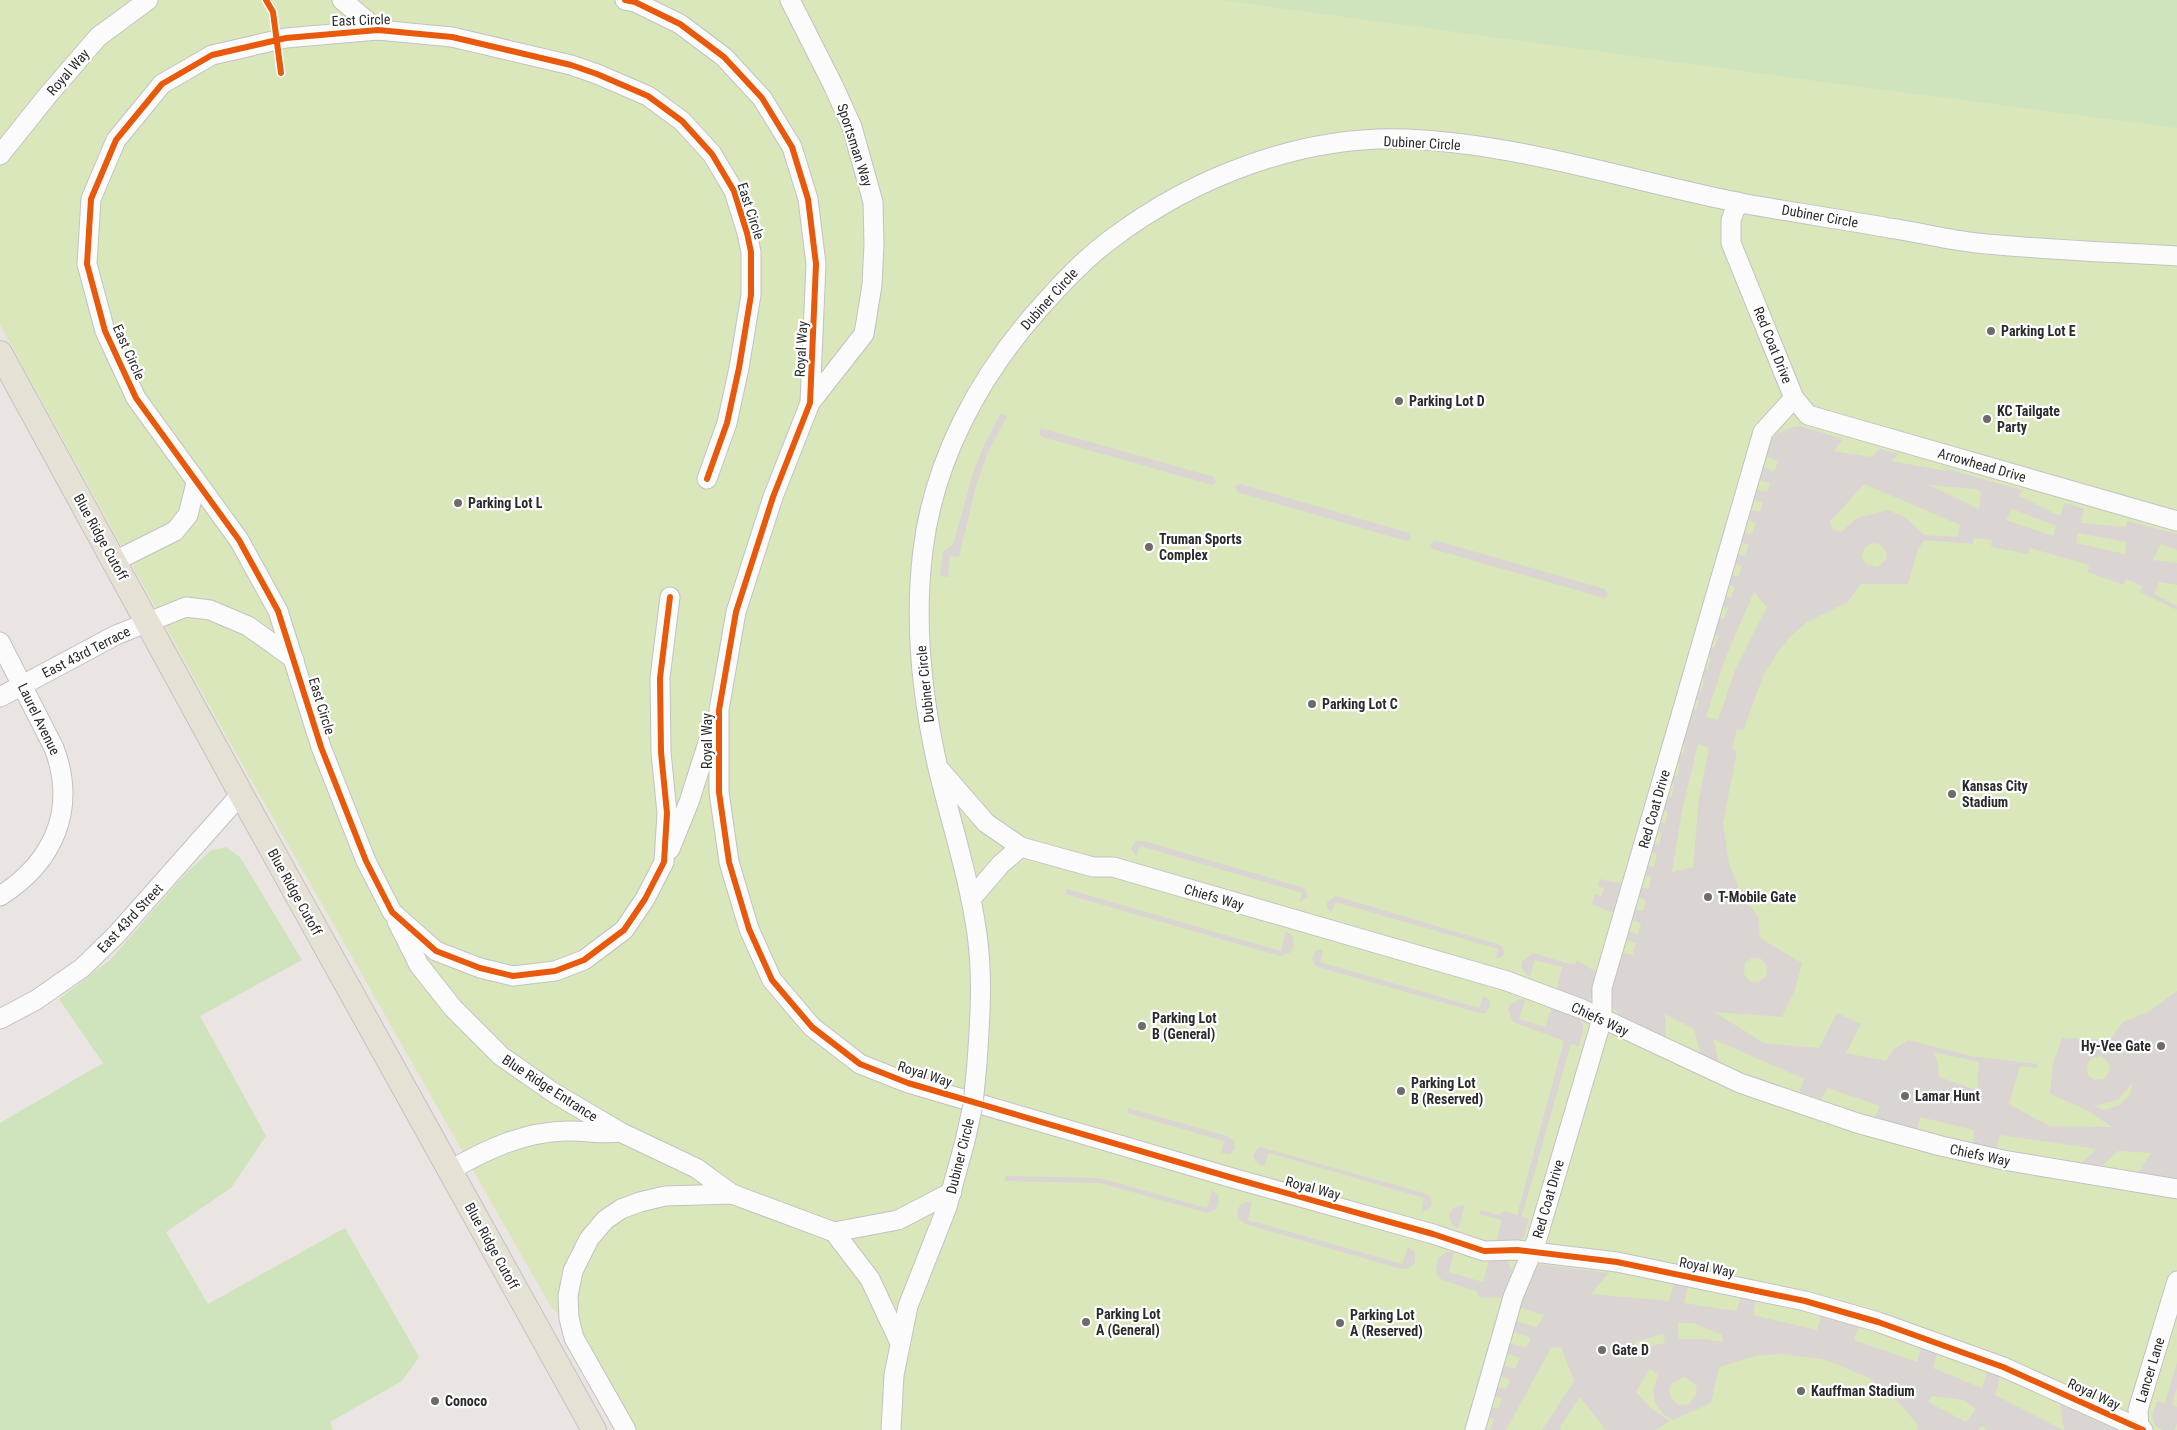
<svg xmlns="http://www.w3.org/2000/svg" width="2177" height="1430" font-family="'Roboto Condensed',sans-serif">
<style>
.green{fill:#cfe3bc}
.pitch{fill:#dae7ba}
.plaza{fill:#dad5d2;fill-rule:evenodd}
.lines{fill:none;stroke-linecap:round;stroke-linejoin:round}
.minor-casing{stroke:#c3c2c2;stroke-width:21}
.major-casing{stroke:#c5c3c2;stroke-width:26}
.minor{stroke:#fcfbfb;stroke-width:19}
.major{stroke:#e6e1d5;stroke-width:24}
.minor-bridge-casing{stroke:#c3c2c2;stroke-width:21;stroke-linecap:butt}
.minor-bridge{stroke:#fcfbfb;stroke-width:19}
.cycleway-casing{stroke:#fff;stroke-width:9}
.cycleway{stroke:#e8590c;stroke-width:6}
.poi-dot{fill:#6e6c6b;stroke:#fff;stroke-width:2}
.labels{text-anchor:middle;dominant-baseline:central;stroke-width:4.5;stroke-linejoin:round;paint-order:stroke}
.street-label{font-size:14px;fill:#2b2b2b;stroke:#fff}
.poi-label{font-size:14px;font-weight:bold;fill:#2b2b2b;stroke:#fff;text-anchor:start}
</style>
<rect width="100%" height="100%" fill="#eae5e2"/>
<g class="green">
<path d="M 884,0 L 2177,0 L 2177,162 Z"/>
<path d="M 226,847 L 240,857 L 302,960 L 200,1016 L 266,1136 L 231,1188 L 166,1232 L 208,1304 L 345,1228 L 419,1357 L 402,1381 L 330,1422 L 333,1430 L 0,1430 L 0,1123 L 103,1063 L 59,999 L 111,959 L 186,873 L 210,851 Z"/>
</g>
<path class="pitch" d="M 0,0 L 1220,0 L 1824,82 L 2177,128 L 2177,1430 L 636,1430 L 587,1343 L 551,1307 L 224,732 L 0,325 Z"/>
<g class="plaza">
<path d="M 1001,413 L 1007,416 L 988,452 L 976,486 L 959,557 L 950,556 L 948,577 L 940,576 L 943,551 L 953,545 L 973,473 L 985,443 Z"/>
<path d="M 1800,426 L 1843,439 L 1834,451 L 1871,457 L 1880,449 L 1899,454 L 1891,461 L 1946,471 L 1948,469 L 2004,485 L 2022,490 L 2019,496 L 2060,516 L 2065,503 L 2084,509 L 2081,523 L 2126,527 L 2127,521 L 2177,534 L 2177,550 L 2161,544 L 2153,560 L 2177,563 L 2177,585 L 2159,582 L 2154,594 L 2177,606 L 2177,610 L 2140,592 L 2142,586 L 2126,579 L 2123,585 L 2088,572 L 2089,565 L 2030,548 L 2028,554 L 1991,547 L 1992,540 L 1974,538 L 1973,544 L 1925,540 L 1918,549 L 1908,584 L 1861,584 L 1848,602 L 1807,622 L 1789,638 L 1776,655 L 1764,674 L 1743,731 L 1737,729 L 1732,749 L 1737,751 L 1723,823 L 1729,864 L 1740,890 L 1758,917 L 1760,938 L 1802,963 L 1795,990 L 1782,1017 L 1714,1012 L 1764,1043 L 1819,1048 L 1837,1013 L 1861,1024 L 1846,1053 L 1886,1061 L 1893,1050 L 1908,1040 L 1971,1056 L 2038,1064 L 2037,1068 L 2020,1066 L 2009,1104 L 2049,1126 L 2112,1127 L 2087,1110 L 2050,1094 L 2053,1064 L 2062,1038 L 2110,1040 L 2123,1022 L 2148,1012 L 2177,991 L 2177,1179 L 2137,1174 L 2151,1153 L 2118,1151 L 2099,1169 L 2079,1165 L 2097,1149 L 2000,1135 L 1996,1149 L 1973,1143 L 1974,1130 L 1920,1117 L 1918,1129 L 1875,1117 L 1880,1106 L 1828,1088 L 1821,1099 L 1799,1092 L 1804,1079 L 1713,1039 L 1719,1062 L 1701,1055 L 1694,1029 L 1665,1014 L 1666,1039 L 1623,1019 L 1612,1006 L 1610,990 L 1621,952 L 1633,955 L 1636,943 L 1624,939 L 1627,931 L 1638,934 L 1641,923 L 1630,919 L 1633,909 L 1643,911 L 1646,900 L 1637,897 L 1639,887 L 1649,889 L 1651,877 L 1642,875 L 1644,865 L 1654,867 L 1657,854 L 1650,851 L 1652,843 L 1659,845 L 1662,832 L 1656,830 L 1658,822 L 1665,823 L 1668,812 L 1662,810 L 1665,797 L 1671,797 L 1674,785 L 1669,783 L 1672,775 L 1677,776 L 1680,764 L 1676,761 L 1678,753 L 1683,754 L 1685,746 L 1681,744 L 1690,708 L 1696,710 L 1699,700 L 1694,699 L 1696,690 L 1701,691 L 1705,679 L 1700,677 L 1703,668 L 1708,670 L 1711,658 L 1706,656 L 1709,647 L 1714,648 L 1719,636 L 1712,634 L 1717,617 L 1724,619 L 1728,608 L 1721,605 L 1723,596 L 1731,598 L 1735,587 L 1727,584 L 1729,575 L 1738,577 L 1742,566 L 1733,563 L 1736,554 L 1745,556 L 1749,545 L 1739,541 L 1742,532 L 1752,534 L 1756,523 L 1745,519 L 1748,510 L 1760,512 L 1763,503 L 1751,498 L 1754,489 L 1767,492 L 1770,483 L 1755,479 L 1760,466 L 1774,471 L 1778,462 L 1763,455 L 1768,443 L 1775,435 L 1789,428 ZM 1864,484 L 1960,525 L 1958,537 L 1924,535 L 1906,518 L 1888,510 L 1857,518 L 1841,532 L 1833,529 L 1830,522 ZM 1929,485 L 1977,489 L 1981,492 L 1979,509 ZM 2012,509 L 2056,526 L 2053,536 L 2006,520 ZM 2078,533 L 2126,542 L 2125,554 L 2076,543 ZM 1872,543 L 1880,544 L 1886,551 L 1886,559 L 1878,567 L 1866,564 L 1862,557 L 1864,548 ZM 1754,592 L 1767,607 L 1736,668 L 1718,720 L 1706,717 L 1725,659 ZM 1698,744 L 1709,748 L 1699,798 L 1693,867 L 1672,872 L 1682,811 ZM 1752,958 L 1761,959 L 1767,966 L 1766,977 L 1758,982 L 1750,981 L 1744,974 L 1745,963 ZM 1934,1052 L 1979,1062 L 1977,1090 L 1939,1077 L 1938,1064 ZM 2101,1056 L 2108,1062 L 2110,1070 L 2104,1079 L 2095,1080 L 2088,1076 L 2087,1064 L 2092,1058 ZM 2132,1083 L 2131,1094 L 2118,1106 L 2103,1110 L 2095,1106 L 2118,1100 Z"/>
<path d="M 1041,428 L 1214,477 L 1216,482 L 1212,485 L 1042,437 L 1039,433 Z"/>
<path d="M 1240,484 L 1409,533 L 1411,539 L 1406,541 L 1237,492 L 1235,486 Z"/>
<path d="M 1434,540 L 1605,589 L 1608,595 L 1604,598 L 1433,549 L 1430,546 Z"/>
<path d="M 1135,841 L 1144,841 L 1304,888 L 1308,897 L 1299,902 L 1302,893 L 1140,846 L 1136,856 L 1131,849 Z"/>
<path d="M 1600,879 L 1625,884 L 1621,898 L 1617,897 L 1616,900 L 1620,902 L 1617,914 L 1592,904 L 1595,894 L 1601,896 L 1603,893 L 1604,888 L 1598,886 Z"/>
<path d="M 1067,889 L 1281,951 L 1286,931 L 1293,937 L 1294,946 L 1290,953 L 1280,956 L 1065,894 Z"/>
<path d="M 1336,896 L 1500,945 L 1503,948 L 1504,954 L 1502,957 L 1496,959 L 1498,949 L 1336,902 L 1331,912 L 1327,907 L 1327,902 Z"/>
<path d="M 1321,949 L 1323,950 L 1320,962 L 1479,1008 L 1483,996 L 1489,1000 L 1490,1006 L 1485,1013 L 1480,1013 L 1318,967 L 1314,964 L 1312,958 L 1316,951 Z"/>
<path d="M 1533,953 L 1570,964 L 1575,964 L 1577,960 L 1599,974 L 1593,996 L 1589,1000 L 1580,999 L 1557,988 L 1562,967 L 1535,960 L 1530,976 L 1528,976 L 1522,968 L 1522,962 Z"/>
<path d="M 1519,999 L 1525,1000 L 1519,1019 L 1545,1027 L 1552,1007 L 1576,1016 L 1583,1024 L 1583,1029 L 1579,1046 L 1571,1044 L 1522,1216 L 1529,1219 L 1524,1237 L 1516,1243 L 1496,1241 L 1502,1220 L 1479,1214 L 1481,1210 L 1499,1215 L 1504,1211 L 1517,1215 L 1564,1041 L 1513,1022 L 1508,1010 L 1511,1004 Z"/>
<path d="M 1128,1108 L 1227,1136 L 1234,1141 L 1235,1149 L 1230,1154 L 1221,1153 L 1224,1141 L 1127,1113 Z"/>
<path d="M 1260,1147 L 1427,1194 L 1431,1198 L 1432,1205 L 1428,1210 L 1422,1211 L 1424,1198 L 1269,1153 L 1264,1166 L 1260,1165 L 1255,1161 L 1253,1156 L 1256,1150 Z"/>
<path d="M 1005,1176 L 1099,1178 L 1207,1208 L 1212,1190 L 1218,1195 L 1219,1203 L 1215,1210 L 1207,1213 L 1100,1183 L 1005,1181 Z"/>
<path d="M 1247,1202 L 1252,1202 L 1248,1220 L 1402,1264 L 1408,1247 L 1415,1252 L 1415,1263 L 1409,1268 L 1401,1269 L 1245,1224 L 1239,1219 L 1237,1212 L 1240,1205 Z"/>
<path d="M 1462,1205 L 1465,1206 L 1458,1229 L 1452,1225 L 1449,1215 L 1453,1208 Z"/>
<path d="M 1447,1252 L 1454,1252 L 1449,1272 L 1483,1282 L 1490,1258 L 1507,1260 L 1513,1273 L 1506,1297 L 1480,1298 L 1476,1291 L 1442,1280 L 1437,1275 L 1436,1265 L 1438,1258 Z"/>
<path d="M 1537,1264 L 1609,1273 L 1591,1294 L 1669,1301 L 1674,1284 L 1688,1287 L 1684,1303 L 1736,1311 L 1741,1297 L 1756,1300 L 1753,1315 L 1817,1330 L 1821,1316 L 1859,1327 L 1854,1340 L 1917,1362 L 1921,1348 L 1937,1354 L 1933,1368 L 1982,1388 L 1987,1372 L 2000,1377 L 1995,1395 L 2063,1430 L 1987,1430 L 1982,1426 L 1978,1430 L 1917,1430 L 1918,1426 L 1905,1409 L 1881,1386 L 1867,1377 L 1826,1360 L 1784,1354 L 1756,1356 L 1719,1367 L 1711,1403 L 1673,1420 L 1663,1414 L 1655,1403 L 1653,1391 L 1658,1374 L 1650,1369 L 1636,1392 L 1651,1408 L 1670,1421 L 1656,1430 L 1606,1430 L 1580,1397 L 1560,1427 L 1561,1430 L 1542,1430 L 1574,1381 L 1561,1347 L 1551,1348 L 1506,1430 L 1484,1430 L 1484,1428 L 1490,1430 L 1494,1419 L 1487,1416 L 1490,1407 L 1498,1409 L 1502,1399 L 1493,1395 L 1496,1387 L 1506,1389 L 1510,1380 L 1499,1375 L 1502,1365 L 1515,1369 L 1520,1358 L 1506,1353 L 1508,1343 L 1526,1348 L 1531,1338 L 1512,1331 L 1515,1321 L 1537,1327 L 1544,1315 L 1518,1307 ZM 1678,1323 L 1693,1323 L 1722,1335 L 1723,1342 L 1705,1339 L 1679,1339 ZM 1663,1334 L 1665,1343 L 1635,1349 L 1634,1342 ZM 1685,1377 L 1696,1385 L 1697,1393 L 1689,1404 L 1679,1405 L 1672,1399 L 1669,1390 L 1673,1382 ZM 1932,1396 L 1963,1400 L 1976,1409 L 1966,1422 L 1928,1402 Z"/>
<path d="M 2177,1362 L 2177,1387 L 2172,1405 L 2177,1407 L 2177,1423 L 2175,1430 L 2162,1430 L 2155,1425 L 2152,1416 L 2157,1401 L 2165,1403 Z"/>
<path d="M 2060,1403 L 2108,1423 L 2120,1430 L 2064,1430 Z"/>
</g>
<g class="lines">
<g class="minor-casing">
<g id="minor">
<path d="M 342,0 L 378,30"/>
<path d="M 625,0 L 635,2 L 680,24 L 724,57 L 762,98 L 792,147 L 808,199 L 816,264 L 810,403 L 773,497 L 736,612 L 719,710 L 719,792 L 729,862 L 749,929 L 772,980 L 812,1027 L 860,1064 L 908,1083 L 1236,1179 L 1433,1234 L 1484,1251 L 1517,1250 L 1617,1262 L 1805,1301 L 1878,1322 L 2003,1367 L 2143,1430"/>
<path d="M 790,0 L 833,85 L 852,127 L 873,202 L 874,244 L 872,285 L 864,334 L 810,403"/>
<path d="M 0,155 L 48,95 L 98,37 L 148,0"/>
<path d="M 1794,398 L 1808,415 L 2177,521"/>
<path d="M 115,561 L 175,531 L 188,515 L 196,483"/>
<path d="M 670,597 L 660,678 L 661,752 L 667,813 L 664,862 L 645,899 L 624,930 L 584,960 L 555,971 L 513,976 L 480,968 L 436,951 L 392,912 L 366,861 L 321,747 L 278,611 L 239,540 L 136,398 L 105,331 L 87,264 L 91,199 L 116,140 L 162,84 L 212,55 L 286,38 L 378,30 L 452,37 L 571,65 L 597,74 L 648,96 L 682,121 L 712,154 L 734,191 L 747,233 L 751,252 L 751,295 L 739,368 L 727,423 L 707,479"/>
<path d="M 0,642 L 54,748 C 77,809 54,862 0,896"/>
<path d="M 0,697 L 116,635 L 186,607 L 210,610 L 248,626 L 294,659"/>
<path d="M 941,771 L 986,823 L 1021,847"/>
<path d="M 670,849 L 689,802 L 713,727"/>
<path d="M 971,899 L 1001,864 L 1021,847 L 1093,867 L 1113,867 L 1507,981 L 1582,1009 L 1740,1083 L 1857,1123 L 1941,1146 L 2003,1160 L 2177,1189"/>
<path d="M 397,921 L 419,965 L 453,1008 L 501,1056 L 554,1093 L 620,1132 L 696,1168 L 732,1194"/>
<path d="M 0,1019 L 36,1000 L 82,968 L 116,935 L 241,794"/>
<path d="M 977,1063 C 980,1020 983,977 977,934 C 969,877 951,823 938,768 C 922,698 914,622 923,550 C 934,460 979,377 1038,310 C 1060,285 1083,260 1110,240 C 1193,177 1301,135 1407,139 C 1521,144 1630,181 1741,203 C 1790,212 1840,219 1889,228 C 1918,232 1948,240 1977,243 C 2044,250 2111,252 2177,256"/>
<path d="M 449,1171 C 485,1150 523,1132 566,1131 C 584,1130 602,1135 620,1132"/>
<path d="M 834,1232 L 898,1220 L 952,1192"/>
<path d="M 626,1430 L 574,1338 L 569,1318 L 568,1296 L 573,1271 L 589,1239 L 605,1220 L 621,1209 L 640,1202 L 665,1196 L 732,1194 L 834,1232 L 870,1279 L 900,1343"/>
<path d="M 891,1430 L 894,1375 L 908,1306 L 947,1207 L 965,1141"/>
<path d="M 1475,1430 L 1513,1297 L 1536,1242 L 1602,1019 L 1602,988 L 1763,432 L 1794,398 L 1731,243 L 1731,220 L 1738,202"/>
<path d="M 2139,1430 L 2138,1410 L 2177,1281"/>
</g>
</g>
<g class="major-casing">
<path id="major" d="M 0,353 L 241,794 L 594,1430"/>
</g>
<use href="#minor" class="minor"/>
<use href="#major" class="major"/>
<g class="minor-bridge-casing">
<path id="minor-bridge" d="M 965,1141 L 973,1105 L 977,1063"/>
</g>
<use href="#minor-bridge" class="minor-bridge"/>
<g class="cycleway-casing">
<g id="cycleway">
<path d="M 266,0 L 273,12 L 281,73"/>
<path d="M 625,0 L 635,2 L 680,24 L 724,57 L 762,98 L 792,147 L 808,199 L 816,264 L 810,403 L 773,497 L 736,612 L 719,710 L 719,792 L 729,862 L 749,929 L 772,980 L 812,1027 L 860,1064 L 908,1083 L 1236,1179 L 1433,1234 L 1484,1251 L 1517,1250 L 1617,1262 L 1805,1301 L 1878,1322 L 2003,1367 L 2143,1430"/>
<path d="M 670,597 L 660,678 L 661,752 L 667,813 L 664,862 L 645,899 L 624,930 L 584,960 L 555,971 L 513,976 L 480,968 L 436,951 L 392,912 L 366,861 L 321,747 L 278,611 L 239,540 L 136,398 L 105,331 L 87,264 L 91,199 L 116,140 L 162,84 L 212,55 L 286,38 L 378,30 L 452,37 L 571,65 L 597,74 L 648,96 L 682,121 L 712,154 L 734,191 L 747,233 L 751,252 L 751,295 L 739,368 L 727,423 L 707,479"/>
</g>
</g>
<use href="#cycleway" class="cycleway"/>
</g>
<g class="poi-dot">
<circle cx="1991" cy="331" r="5"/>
<circle cx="1399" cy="401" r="5"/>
<circle cx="1987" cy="419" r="5"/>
<circle cx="458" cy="503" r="5"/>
<circle cx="1149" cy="547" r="5"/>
<circle cx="1312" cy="704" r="5"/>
<circle cx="1952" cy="794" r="5"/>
<circle cx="1708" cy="897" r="5"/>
<circle cx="1142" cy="1026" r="5"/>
<circle cx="2161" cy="1046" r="5"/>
<circle cx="1401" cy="1091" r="5"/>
<circle cx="1905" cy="1096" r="5"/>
<circle cx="1086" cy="1322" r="5"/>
<circle cx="1340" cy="1323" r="5"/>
<circle cx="1602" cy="1350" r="5"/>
<circle cx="1801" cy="1391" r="5"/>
<circle cx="435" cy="1401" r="5"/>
</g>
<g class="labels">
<g class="street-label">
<text transform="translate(361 20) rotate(-2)">East Circle</text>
<text transform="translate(68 72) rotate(-49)">Royal Way</text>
<text transform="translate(1422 143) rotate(3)">Dubiner Circle</text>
<text transform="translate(855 145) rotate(72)">Sportsman Way</text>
<text transform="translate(751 211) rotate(72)">East Circle</text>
<text transform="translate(1820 216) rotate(10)">Dubiner Circle</text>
<text transform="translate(1049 299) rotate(-48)">Dubiner Circle</text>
<text transform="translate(1773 345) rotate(68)">Red Coat Drive</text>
<text transform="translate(801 349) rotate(-87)">Royal Way</text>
<text transform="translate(129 352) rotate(66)">East Circle</text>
<text transform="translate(1982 465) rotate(16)">Arrowhead Drive</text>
<text transform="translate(101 537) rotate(61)">Blue Ridge Cutoff</text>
<text transform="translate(86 652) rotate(-27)">East 43rd Terrace</text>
<text transform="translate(925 684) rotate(-96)">Dubiner Circle</text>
<text transform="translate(322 706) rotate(73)">East Circle</text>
<text transform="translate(39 719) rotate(64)">Laurel Avenue</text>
<text transform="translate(707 741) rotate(-90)">Royal Way</text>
<text transform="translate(1654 809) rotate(-74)">Red Coat Drive</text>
<text transform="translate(295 892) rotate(61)">Blue Ridge Cutoff</text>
<text transform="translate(1214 897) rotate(16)">Chiefs Way</text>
<text transform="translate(130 918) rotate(-47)">East 43rd Street</text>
<text transform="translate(1600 1019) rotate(25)">Chiefs Way</text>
<text transform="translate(925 1074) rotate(18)">Royal Way</text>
<text transform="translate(550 1088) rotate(33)">Blue Ridge Entrance</text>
<text transform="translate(1980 1155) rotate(12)">Chiefs Way</text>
<text transform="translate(960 1156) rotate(-76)">Dubiner Circle</text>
<text transform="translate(1313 1188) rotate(15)">Royal Way</text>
<text transform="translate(1548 1199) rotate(-74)">Red Coat Drive</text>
<text transform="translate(492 1246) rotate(61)">Blue Ridge Cutoff</text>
<text transform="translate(1707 1267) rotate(11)">Royal Way</text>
<text transform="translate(2150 1370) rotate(-73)">Lancer Lane</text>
<text transform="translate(2094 1394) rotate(25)">Royal Way</text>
</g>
<g class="poi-label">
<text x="2001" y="331">Parking Lot E</text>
<text x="1409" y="401">Parking Lot D</text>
<text x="1997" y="411">KC Tailgate<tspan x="1997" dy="16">Party</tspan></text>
<text x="468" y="503">Parking Lot L</text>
<text x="1159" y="539">Truman Sports<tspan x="1159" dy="16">Complex</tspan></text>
<text x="1322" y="704">Parking Lot C</text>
<text x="1962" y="786">Kansas City<tspan x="1962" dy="16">Stadium</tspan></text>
<text x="1718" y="897">T-Mobile Gate</text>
<text x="1152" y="1018">Parking Lot<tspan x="1152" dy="16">B (General)</tspan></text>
<text x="2151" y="1046" text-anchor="end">Hy-Vee Gate</text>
<text x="1411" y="1083">Parking Lot<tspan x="1411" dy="16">B (Reserved)</tspan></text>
<text x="1915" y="1096">Lamar Hunt</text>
<text x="1096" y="1314">Parking Lot<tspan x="1096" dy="16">A (General)</tspan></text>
<text x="1350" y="1315">Parking Lot<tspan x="1350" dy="16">A (Reserved)</tspan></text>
<text x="1612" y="1350">Gate D</text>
<text x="1811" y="1391">Kauffman Stadium</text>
<text x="445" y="1401">Conoco</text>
</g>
</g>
</svg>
